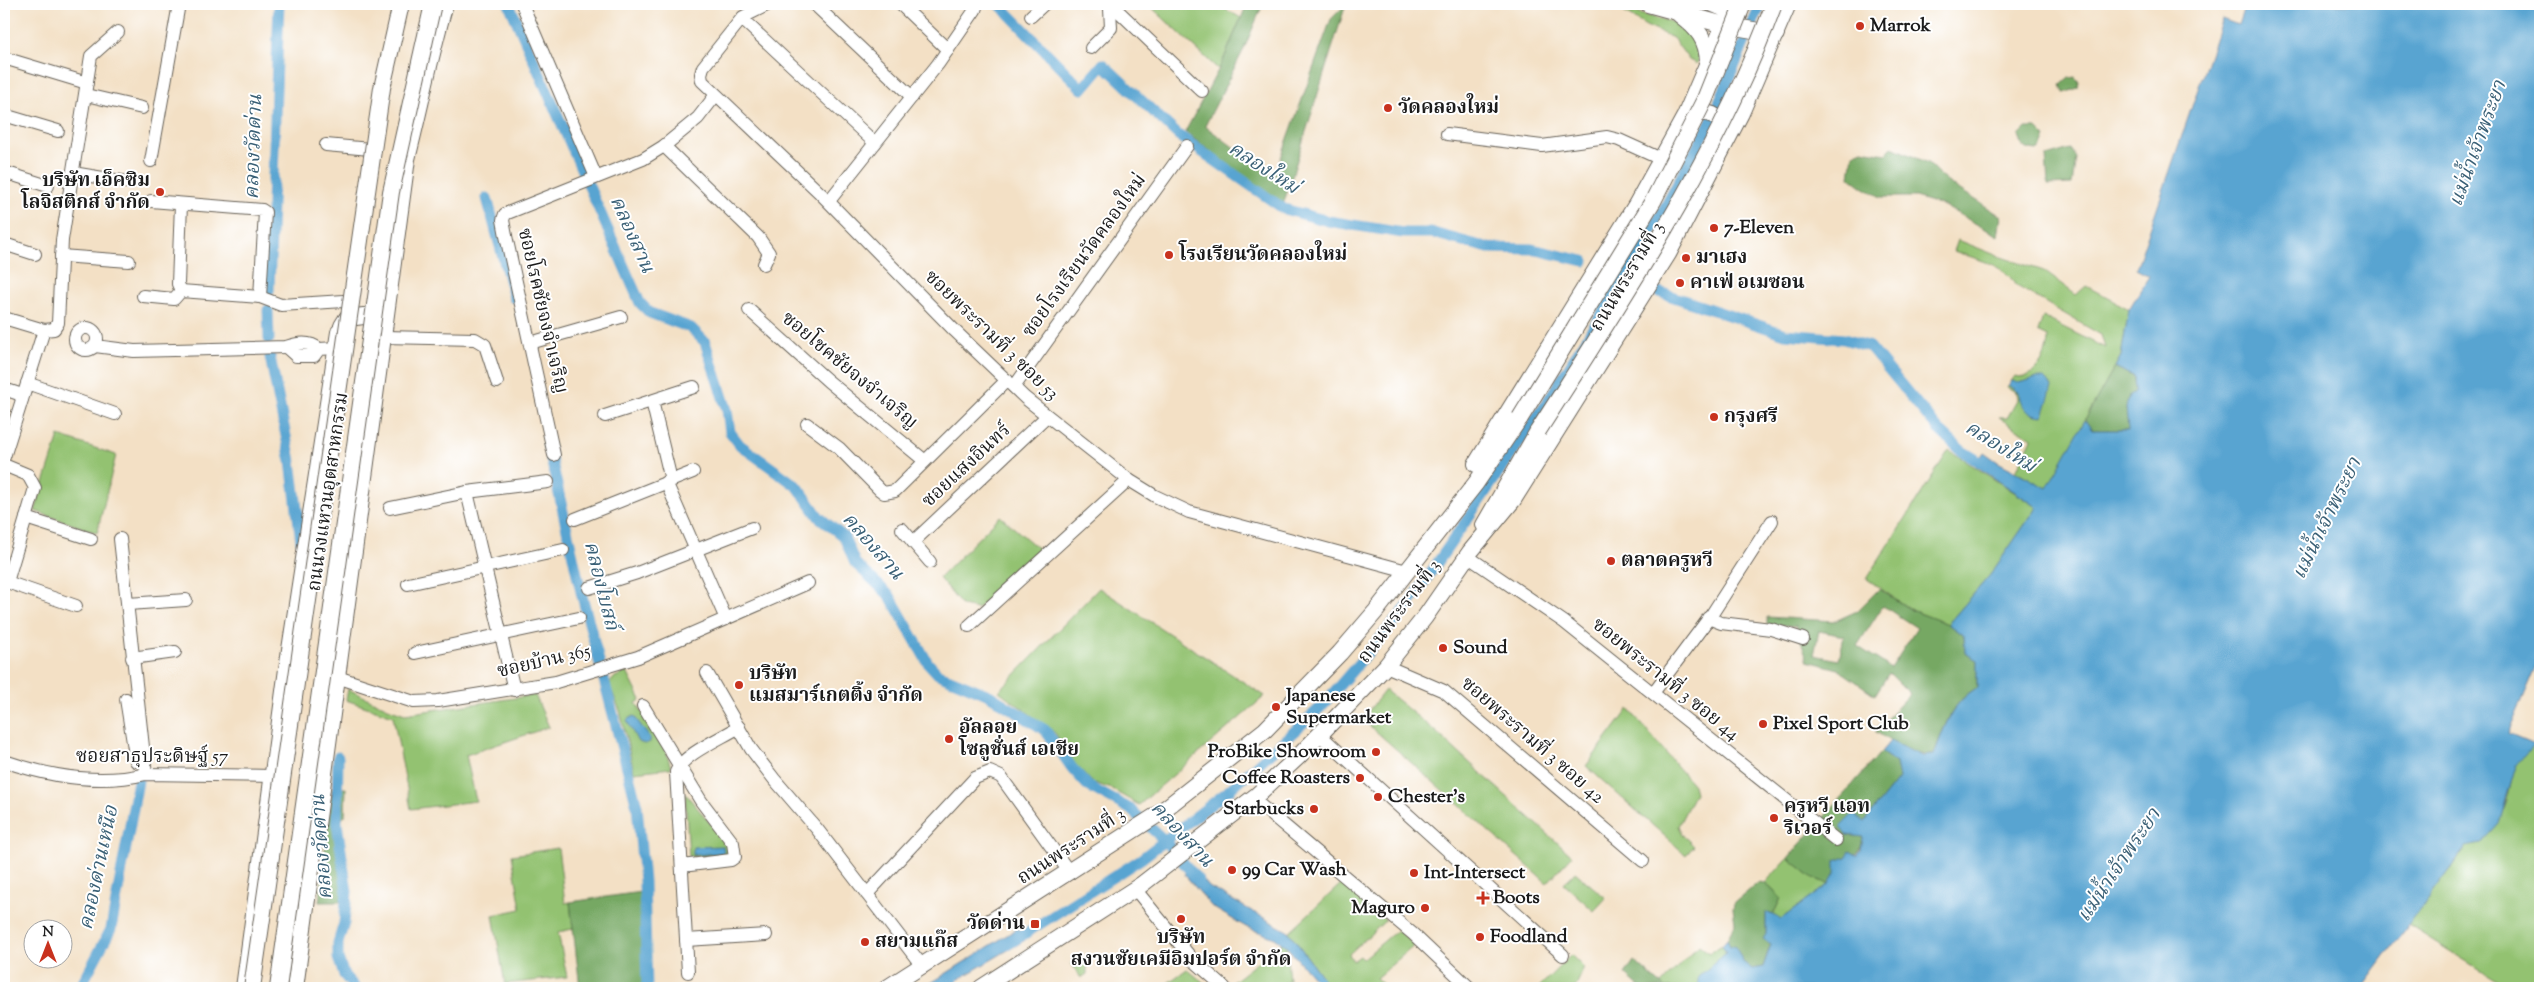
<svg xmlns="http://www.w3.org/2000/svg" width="2544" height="992" font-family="'Sorts Mill Goudy','Noto Serif Thai',serif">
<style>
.green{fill:#93c271;stroke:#586f46}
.forest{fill:#76a863;stroke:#496240;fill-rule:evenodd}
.water{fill:#59a4d1;stroke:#3a6076}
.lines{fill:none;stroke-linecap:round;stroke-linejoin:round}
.canal{stroke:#59a4d1;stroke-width:11}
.minor-casing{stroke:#676157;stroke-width:14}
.major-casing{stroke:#676157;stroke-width:18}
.minor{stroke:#fff;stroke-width:12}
.major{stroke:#fff;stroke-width:16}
.major-bridge-casing{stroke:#676157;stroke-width:18;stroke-linecap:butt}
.major-bridge{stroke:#fff;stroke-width:16}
.poi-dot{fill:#c8321e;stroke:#fff;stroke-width:2}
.labels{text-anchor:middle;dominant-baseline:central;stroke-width:4;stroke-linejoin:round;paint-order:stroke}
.poi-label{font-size:19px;font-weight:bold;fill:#1c1c1c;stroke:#fff;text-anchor:start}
.street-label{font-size:19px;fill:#1c1c1c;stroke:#fff}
.water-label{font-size:20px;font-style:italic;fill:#3a6076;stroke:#fff}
</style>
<rect width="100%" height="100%" fill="#fff"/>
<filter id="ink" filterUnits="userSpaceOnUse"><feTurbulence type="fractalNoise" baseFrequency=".02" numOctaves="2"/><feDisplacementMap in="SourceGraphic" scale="10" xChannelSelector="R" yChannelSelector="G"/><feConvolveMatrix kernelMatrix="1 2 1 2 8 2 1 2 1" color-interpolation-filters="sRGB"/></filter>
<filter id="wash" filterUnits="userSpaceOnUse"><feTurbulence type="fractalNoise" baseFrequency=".0096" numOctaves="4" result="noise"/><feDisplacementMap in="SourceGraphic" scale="20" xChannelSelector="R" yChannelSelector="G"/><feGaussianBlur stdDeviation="1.12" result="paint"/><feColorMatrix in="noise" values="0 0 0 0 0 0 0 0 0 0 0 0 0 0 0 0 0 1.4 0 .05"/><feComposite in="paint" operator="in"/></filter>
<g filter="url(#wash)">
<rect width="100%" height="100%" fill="#f3e0c5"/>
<g class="green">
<path d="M 1148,4 L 1216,4 L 1241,18 L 1219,70 Z"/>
<path d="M 1619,9 L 1673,22 L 1692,33 L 1701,52 L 1697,64 L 1689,60 L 1673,38 L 1646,26 Z"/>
<path d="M 1958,240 L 1998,256 L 2044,271 L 2076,295 L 2086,286 L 2129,309 L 2121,356 L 2047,489 L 2016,471 L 2032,438 L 1999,418 L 2007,418 L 2018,399 L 2017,393 L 2007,387 L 2015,376 C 2036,382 2048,354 2048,337 L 2038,332 L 2043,317 L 2105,348 L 2101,335 L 2015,285 C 2006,264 1974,259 1954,251 Z"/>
<path d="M 59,436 L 116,455 L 97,533 L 35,511 Z"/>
<path d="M 1949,450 L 2037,507 L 1990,575 L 1948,624 L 1911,610 L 1867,579 Z"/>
<path d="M 1000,516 L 1040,550 L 977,609 L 962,606 L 939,578 Z"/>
<path d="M 1099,588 L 1265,696 L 1139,805 L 1111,789 L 1092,782 L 1075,764 L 1055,733 L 999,691 Z"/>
<path d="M 627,672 L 641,700 L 636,703 L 666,750 L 671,768 L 634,772 L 620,711 L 609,684 L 615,677 Z"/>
<path d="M 348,689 L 388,708 L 405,714 L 535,695 L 549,727 L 466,755 L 476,801 L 411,809 L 393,716 L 346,700 Z"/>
<path d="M 1385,690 L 1436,732 L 1572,856 L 1547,883 L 1362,719 Z"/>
<path d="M 1629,709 L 1693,785 L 1695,793 L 1678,826 L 1682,834 L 1694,846 L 1686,855 L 1586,766 Z"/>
<path d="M 2534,745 L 2540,747 L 2540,988 L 2509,988 L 2408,925 L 2467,846 L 2481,844 C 2489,831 2501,817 2506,803 C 2514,778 2509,763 2534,745 Z"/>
<path d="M 685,793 L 725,841 L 729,849 L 726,855 L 689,857 Z"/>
<path d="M 558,848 L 565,903 L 570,902 L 573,929 L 558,932 L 567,977 L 505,984 L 493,915 L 521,909 L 512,855 Z"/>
<path d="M 1788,858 L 1813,878 L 1829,884 L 1781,919 L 1773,915 L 1781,898 L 1765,883 Z"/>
<path d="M 1575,872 L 1606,898 L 1594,911 L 1564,884 Z"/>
<path d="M 1342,883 L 1386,920 L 1349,954 L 1353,961 L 1360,956 L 1363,959 L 1397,930 L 1415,945 L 1376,978 L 1387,988 L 1330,988 L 1289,932 Z"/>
<path d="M 1282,943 L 1286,946 L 1289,980 L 1274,988 L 1236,988 L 1231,983 Z"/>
<path d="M 1699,945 L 1709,953 L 1722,945 L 1726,953 L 1699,977 L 1700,987 L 1665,988 L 1660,985 Z"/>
<path d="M 1571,955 L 1584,968 L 1575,988 L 1538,988 Z"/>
<path d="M 1081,956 L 1087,965 L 1087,974 L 1081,978 L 1071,963 Z"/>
<path d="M 1187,969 L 1210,988 L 1161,988 Z"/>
</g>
<g class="forest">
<path d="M 1247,4 L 1263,4 L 1244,49 L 1205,126 L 1274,177 L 1331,19 L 1346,4 L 1283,205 L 1272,199 L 1185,132 L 1223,61 Z"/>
<path d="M 2075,77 L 2079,82 L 2078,88 L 2064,93 L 2061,85 L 2069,78 Z"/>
<path d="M 2026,128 L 2037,128 L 2046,137 L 2042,147 L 2037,151 C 2025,150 2022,147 2019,135 Z"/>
<path d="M 1892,147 L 1928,163 L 1946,181 L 2001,216 L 1998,236 L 1942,205 L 1915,197 L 1881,197 L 1864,188 L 1850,177 L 1853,154 L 1862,150 L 1886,154 Z"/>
<path d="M 2070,149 L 2076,158 L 2072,184 L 2048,185 L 2046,156 Z"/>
<path d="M 2115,367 L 2134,377 L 2135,392 L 2126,408 L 2129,430 L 2092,430 L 2085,420 Z"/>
<path d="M 1879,589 L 1911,610 L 1948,624 L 1964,636 L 1965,653 L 1977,660 L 1977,688 C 1952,701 1943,729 1934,755 C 1913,757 1892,743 1875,731 L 1910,694 L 1889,673 L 1875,695 L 1838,669 L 1808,661 L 1796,626 L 1767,624 L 1767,617 L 1835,621 L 1857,611 ZM 1883,606 L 1917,628 L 1891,668 L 1857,646 ZM 1819,631 L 1844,636 L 1839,660 L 1814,655 Z"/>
<path d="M 1881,752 L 1896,763 L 1899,778 L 1864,822 L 1846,835 L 1863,837 C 1861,850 1860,854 1846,857 L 1829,884 L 1813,878 L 1788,858 Z"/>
<path d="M 346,788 L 345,816 L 340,821 L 345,851 L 344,900 L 339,902 L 319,902 L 332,789 Z"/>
<path d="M 1759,882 L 1765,883 L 1781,898 L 1773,915 L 1766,912 L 1766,934 L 1771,943 L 1763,967 L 1752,969 L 1743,962 L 1735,946 L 1730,947 L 1727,939 L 1735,924 L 1733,908 L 1734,903 Z"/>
<path d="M 641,892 L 644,988 L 580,988 L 570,902 Z"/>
<path d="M 1634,961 L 1665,988 L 1641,988 L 1625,974 Z"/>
</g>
<g class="water">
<path d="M 2245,4 L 2540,4 L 2540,658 L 2508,734 L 2534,745 L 2516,765 L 2499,824 L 2481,844 L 2466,847 L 2362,988 L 1698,988 L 1698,977 L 1726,953 L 1722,945 L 1727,939 L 1730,947 L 1735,945 L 1743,962 L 1752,969 L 1763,967 L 1771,944 L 1763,939 L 1766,934 L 1766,912 L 1781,919 L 1829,884 L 1835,873 L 1835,861 L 1846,857 L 1850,851 L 1857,855 L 1861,850 L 1863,837 L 1846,835 L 1840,827 L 1854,813 L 1864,822 L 1899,778 L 1896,763 L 1881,752 L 1890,741 L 1922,756 L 1934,755 C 1944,728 1952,702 1977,688 L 1977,660 L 1965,653 L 1964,636 L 1948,624 L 1990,575 L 2037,507 L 1975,465 L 1984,452 L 1998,462 L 2047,488 L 2085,420 L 2092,430 L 2128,430 L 2126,408 L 2129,395 L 2135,392 L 2134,377 L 2115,367 L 2121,356 L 2129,309 L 2149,276 L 2136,269 L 2222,19 L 2238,25 Z"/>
<path d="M 2037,378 L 2044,378 L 2052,387 L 2043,416 C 2029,415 2020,408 2019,393 L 2008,385 L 2012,381 L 2018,383 Z"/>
<path d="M 634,716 L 650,738 L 650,742 L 645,744 L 638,742 L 627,721 L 628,719 Z"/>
<path d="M 723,846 L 724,853 L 693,855 L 693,847 Z"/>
<path d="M 1194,868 L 1209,887 L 1289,932 L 1330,988 L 1322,988 L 1286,946 L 1275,938 L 1246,927 L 1212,907 L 1184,874 Z"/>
<path d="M 1018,928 L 1025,940 L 944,988 L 923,988 Z"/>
</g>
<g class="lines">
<g class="canal">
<path d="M 509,4 L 640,303 L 650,313 L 691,328 L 705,342 L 727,410 L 730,432 L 740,445 L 798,487 L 819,517 L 844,537 L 855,563 L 890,596 L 928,663 L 938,674 L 989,695 L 1045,730 L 1072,768 L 1088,786 L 1130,809 L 1164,840 L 1199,881"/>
<path d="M 999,4 L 1082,89 L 1103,64 L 1178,135 L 1284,209 L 1328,221 L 1403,233 L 1433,233 L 1488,248 L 1532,249 L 1584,261"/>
<path d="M 487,198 L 514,298"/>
<path d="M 269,291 L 279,4"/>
<path d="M 1659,292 L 1785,334 L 1844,339 L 1870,347 L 1938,429 L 1962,451 L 1990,468"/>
<path d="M 268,310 L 269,339"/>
<path d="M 270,357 L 291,461 L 301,541"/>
<path d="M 548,445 L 581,592 L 637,806 L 644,881 L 647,988"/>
<path d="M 338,757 L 337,823 L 347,892 L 344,923 L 338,943 L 338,958 L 344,975 L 355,988"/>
<path d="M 1009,944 L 1141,859 L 1227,792 L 1321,707 L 1408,606 L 1551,396 L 1645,244 L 1710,123 L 1761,4"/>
<path d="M 80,988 L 111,929 L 138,781"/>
</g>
</g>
</g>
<g filter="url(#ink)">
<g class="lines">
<g class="minor-casing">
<g id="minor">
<path d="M 522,4 L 596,177"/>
<path d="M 769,4 L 743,17 L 703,67 L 701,74 L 702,81 L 820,193 L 955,331 L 1025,398 L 1129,480 L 1155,496 L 1189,512 L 1407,571"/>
<path d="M 814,4 L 912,97"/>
<path d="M 900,4 L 948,50"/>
<path d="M 1113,6 L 1202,91"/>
<path d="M 1031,16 L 1044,4"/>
<path d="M 742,19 L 875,143"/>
<path d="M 1091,48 L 1111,28 L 1110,9"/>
<path d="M 4,58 L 87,83"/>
<path d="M 86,95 L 142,108"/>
<path d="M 4,115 L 58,131"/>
<path d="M 1447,134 L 1542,146 L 1607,137 L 1619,140 L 1661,159"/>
<path d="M 326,145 L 370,149"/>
<path d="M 664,146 L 758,237 L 769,253 L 764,264"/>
<path d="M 151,161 L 179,4"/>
<path d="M 4,172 L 48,186"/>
<path d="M 73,173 L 127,182"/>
<path d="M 151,201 L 262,210 L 265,212 L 260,297"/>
<path d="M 829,201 L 938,64 L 975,10 L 977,4"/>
<path d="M 181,204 L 178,284 L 181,291"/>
<path d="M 4,244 L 35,254"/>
<path d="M 61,256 L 129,261"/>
<path d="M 143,296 L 174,299 L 181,291 L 260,297 L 281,305 L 344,301"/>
<path d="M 749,310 L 828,381 L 925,461"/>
<path d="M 4,318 L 44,330 L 54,329 L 58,323 L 62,240 L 91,56 L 118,32"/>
<circle cx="86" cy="339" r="11"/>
<path d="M 384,337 L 475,339 L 485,345 L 497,382"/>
<path d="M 530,343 L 621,317"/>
<path d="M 95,346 L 134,351 L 286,347 C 297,343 310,341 319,349 L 336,348"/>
<path d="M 286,347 L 296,356 L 314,356 L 319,349"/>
<path d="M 27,383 L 115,414"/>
<path d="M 1014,387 L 1187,146"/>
<path d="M 4,389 L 19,394 L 22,399"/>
<path d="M 652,401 L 671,480"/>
<path d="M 605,416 L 694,387"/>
<path d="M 807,424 L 839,448 L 880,490 L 884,493 L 895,491 L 1007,380"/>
<path d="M 554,455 L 506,236 L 503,220 L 505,214 L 643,159 L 664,146 L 698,118 L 715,96"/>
<path d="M 4,457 L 44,330"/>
<path d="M 4,465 L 28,475 L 35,488 L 7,582"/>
<path d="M 666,482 L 726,619"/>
<path d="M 467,492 L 514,690"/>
<path d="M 390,508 L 467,492 L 548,482"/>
<path d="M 26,518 L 91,539"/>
<path d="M 575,519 L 693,472"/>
<path d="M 902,529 L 930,562"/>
<path d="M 120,539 L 146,774"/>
<path d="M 913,542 L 1047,416"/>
<path d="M 1467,556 L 1564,622 L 1836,840"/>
<path d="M 4,581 L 76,606"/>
<path d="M 408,584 L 563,550"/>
<path d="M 589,588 L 637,573 L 752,528"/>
<path d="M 128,604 L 186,600"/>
<path d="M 1708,618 L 1721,623 L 1771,629 L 1803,639"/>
<path d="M 969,626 L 1129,480"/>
<path d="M 415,653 L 579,618"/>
<path d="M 132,658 L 175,652"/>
<path d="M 1386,666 L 1444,691 L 1643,861"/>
<path d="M 707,673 L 751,749 L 774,779 L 817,829 L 923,967"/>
<path d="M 337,677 L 414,702 L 438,701 L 556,682 L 638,657 L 808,583"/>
<path d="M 1653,693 L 1712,614 L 1772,521"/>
<path d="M 126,699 L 136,761"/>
<path d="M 643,706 L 701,801 L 733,843 L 735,857 L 731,860 L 682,866"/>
<path d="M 1319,734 L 1563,955"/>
<path d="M 4,761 C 48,776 100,785 146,774 L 272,776"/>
<path d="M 1253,799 L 1413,934 L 1470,988"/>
<path d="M 1135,889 L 1192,959 L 1225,988"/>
<path d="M 867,894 L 975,778 L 990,772 L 1001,777 L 1070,873"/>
<path d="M 686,940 L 766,935"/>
<path d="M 688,972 L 676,772 C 683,754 722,738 739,727"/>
</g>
</g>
<g class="major-casing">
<g id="major">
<path d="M 1648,4 L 1724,25 L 1776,34"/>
<path d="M 1713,4 L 1739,15"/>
<path d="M 1680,15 C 1698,29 1707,39 1708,62"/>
<path d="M 1687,115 C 1708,109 1720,114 1728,134"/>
<path d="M 342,326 L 347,318 L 364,316 L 376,320 L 382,328"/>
<path d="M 1476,464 L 1636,205 L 1685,116 L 1733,4"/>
<path d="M 1484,525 L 1538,431"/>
<path d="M 244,988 L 287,669 L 339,332"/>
<path d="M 295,988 L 407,159 C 420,108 430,55 445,4"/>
<path d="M 887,988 L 1157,815 L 1265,730 L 1340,653 L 1376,611 L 1476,483 L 1520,418"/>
<path d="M 981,988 L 1141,885 L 1257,795 L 1298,757 L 1386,666 L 1425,617 L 1470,552 L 1513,500 L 1668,254 L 1741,113 L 1788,4"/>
</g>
</g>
<use href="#minor" class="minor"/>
<use href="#major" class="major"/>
<g class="major-bridge-casing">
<g id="major-bridge">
<path d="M 1520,418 L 1653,201 L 1705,99 L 1743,4"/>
<path d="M 1538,431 C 1625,295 1718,157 1774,4"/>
<path d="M 252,988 L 382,88 L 401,4"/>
<path d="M 278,988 L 391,192 L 433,4"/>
</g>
</g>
<use href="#major-bridge" class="major-bridge"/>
</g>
</g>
<g class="poi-dot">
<circle cx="1860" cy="26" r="5"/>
<circle cx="1388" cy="108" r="5"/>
<circle cx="160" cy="192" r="5"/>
<circle cx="1714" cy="228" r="5"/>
<circle cx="1169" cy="255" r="5"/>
<circle cx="1686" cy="258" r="5"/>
<circle cx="1680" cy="283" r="5"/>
<circle cx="1714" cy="417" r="5"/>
<circle cx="1611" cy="561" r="5"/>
<circle cx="1443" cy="648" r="5"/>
<circle cx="739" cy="685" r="5"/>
<circle cx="1276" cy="707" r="5"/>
<circle cx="1763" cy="724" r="5"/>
<circle cx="949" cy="739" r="5"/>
<circle cx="1376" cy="752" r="5"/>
<circle cx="1360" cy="778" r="5"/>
<circle cx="1378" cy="797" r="5"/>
<circle cx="1314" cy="809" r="5"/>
<circle cx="1774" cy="818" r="5"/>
<circle cx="1232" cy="870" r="5"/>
<circle cx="1414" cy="873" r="5"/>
<path d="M1480.5 890.5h5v5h5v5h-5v5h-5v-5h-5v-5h5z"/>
<circle cx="1425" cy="908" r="5"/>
<circle cx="1181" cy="919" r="5"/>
<rect x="1030" y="919" width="10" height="10" rx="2.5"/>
<circle cx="1480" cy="937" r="5"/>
<circle cx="865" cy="942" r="5"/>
</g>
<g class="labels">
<g class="poi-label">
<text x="1870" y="26">Marrok</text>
<text x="1398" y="108">วัดคลองใหม่</text>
<text x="150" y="181" text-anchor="end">บริษัท เอ็คซิม<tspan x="150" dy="22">โลจิสติกส์ จำกัด</tspan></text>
<text x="1724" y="228">7-Eleven</text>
<text x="1179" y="255">โรงเรียนวัดคลองใหม่</text>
<text x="1696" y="258">มาเฮง</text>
<text x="1690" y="283">คาเฟ่ อเมซอน</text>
<text x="1724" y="417">กรุงศรี</text>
<text x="1621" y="561">ตลาดครูหวี</text>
<text x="1453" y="648">Sound</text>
<text x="749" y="674">บริษัท<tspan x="749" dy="22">แมสมาร์เกตติ้ง จำกัด</tspan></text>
<text x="1286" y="696">Japanese<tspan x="1286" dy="22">Supermarket</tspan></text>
<text x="1773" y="724">Pixel Sport Club</text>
<text x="959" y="728">อัลลอย<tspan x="959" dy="22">โซลูชั่นส์ เอเชีย</tspan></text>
<text x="1366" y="752" text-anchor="end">ProBike Showroom</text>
<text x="1350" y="778" text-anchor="end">Coffee Roasters</text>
<text x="1388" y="797">Chester's</text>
<text x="1784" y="807">ครูหวี แอท<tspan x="1784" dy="22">ริเวอร์</tspan></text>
<text x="1304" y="809" text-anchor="end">Starbucks</text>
<text x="1242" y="870">99 Car Wash</text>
<text x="1424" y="873">Int-Intersect</text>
<text x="1493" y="898">Boots</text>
<text x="1415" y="908" text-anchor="end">Maguro</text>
<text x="1025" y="924" text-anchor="end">วัดด่าน</text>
<text x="1490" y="937">Foodland</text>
<text x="1181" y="938" text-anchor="middle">บริษัท<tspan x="1181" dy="22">สงวนชัยเคมีอิมปอร์ต จำกัด</tspan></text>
<text x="875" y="942">สยามแก๊ส</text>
</g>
<g class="street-label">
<text transform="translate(1085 256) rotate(-54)">ซอยโรงเรียนวัดคลองใหม่</text>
<text transform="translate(1628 277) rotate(-59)">ถนนพระรามที่ 3</text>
<text transform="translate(542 311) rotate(77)">ซอยโรคชัยจงจำเจริญ</text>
<text transform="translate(991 336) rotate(44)">ซอยพระรามที่ 3 ซอย 53</text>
<text transform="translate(849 371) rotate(40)">ซอยโชคชัยจงจำเจริญ</text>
<text transform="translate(967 466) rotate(-43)">ซอยแสงอินทร์</text>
<text transform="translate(329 492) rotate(-82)">ถนนวงแหวนอุตสาหกรรม</text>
<text transform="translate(1400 612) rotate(-53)">ถนนพระรามที่ 3</text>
<text transform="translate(544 662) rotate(-13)">ซอยบ้าน 365</text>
<text transform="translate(1665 680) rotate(39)">ซอยพระรามที่ 3 ซอย 44</text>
<text transform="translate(1532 741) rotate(41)">ซอยพระรามที่ 3 ซอย 42</text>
<text x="152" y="757">ซอยสาธุประดิษฐ์ 57</text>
<text transform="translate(1072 847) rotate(-33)">ถนนพระรามที่ 3</text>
</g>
<g class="water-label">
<text transform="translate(2479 144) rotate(-70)">แม่น้ำเจ้าพระยา</text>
<text transform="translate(255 147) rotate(-88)">คลองวัดด่าน</text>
<text transform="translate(1263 169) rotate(33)">คลองใหม่</text>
<text transform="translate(631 235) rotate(66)">คลองสาน</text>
<text transform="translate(2000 448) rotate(32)">คลองใหม่</text>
<text transform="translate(2328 519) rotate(-64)">แม่น้ำเจ้าพระยา</text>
<text transform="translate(872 547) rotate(49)">คลองสาน</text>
<text transform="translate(600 586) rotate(76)">คลองโบสถ์</text>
<text transform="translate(1181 835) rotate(47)">คลองสาน</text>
<text transform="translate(323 847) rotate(-94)">คลองวัดด่าน</text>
<text transform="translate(2120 866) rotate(-56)">แม่น้ำเจ้าพระยา</text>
<text transform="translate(100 868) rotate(-78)">คลองด่านเหนือ</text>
</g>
</g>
<rect width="2544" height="992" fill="none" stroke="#fff" stroke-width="20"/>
<g transform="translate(48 944)"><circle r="24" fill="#ffffff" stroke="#a4a4a4"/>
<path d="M0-4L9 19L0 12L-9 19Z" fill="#c8321e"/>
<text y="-8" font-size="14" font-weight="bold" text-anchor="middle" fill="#1c1c1c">N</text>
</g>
</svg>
